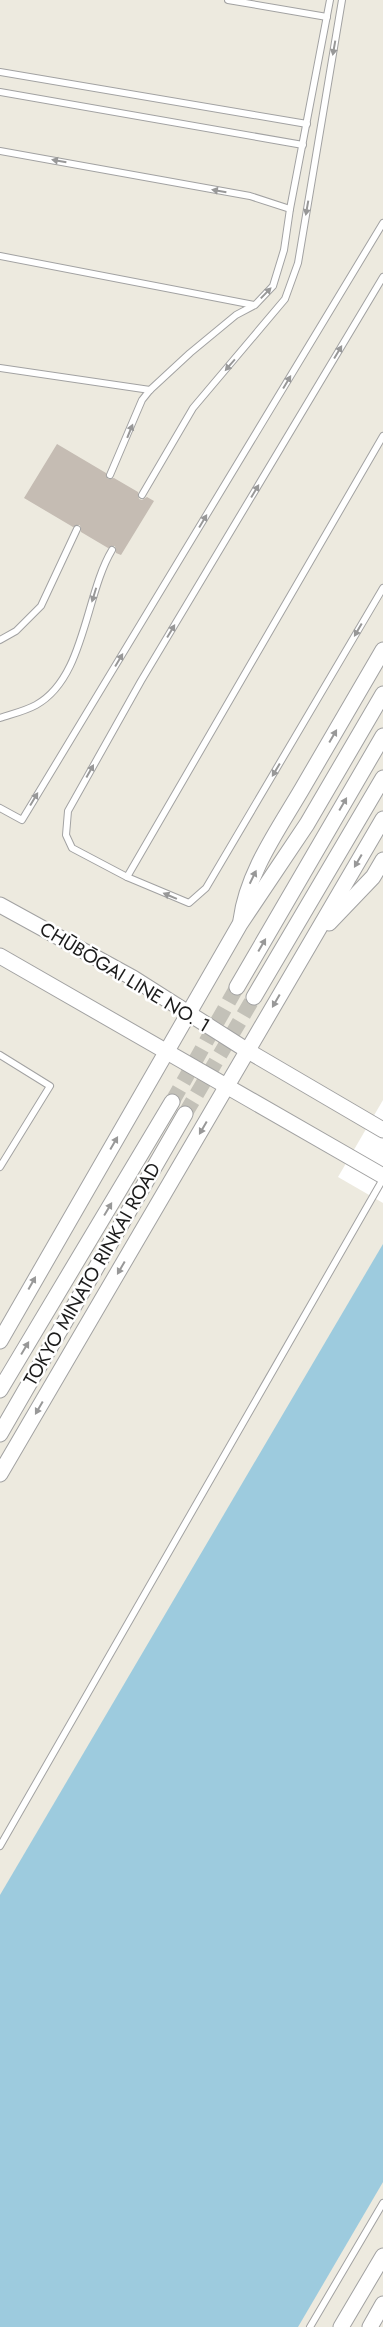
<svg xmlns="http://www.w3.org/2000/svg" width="383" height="2327" font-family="Jost,sans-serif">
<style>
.water{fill:#9dcbde}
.pier{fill:#fff}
.building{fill:#c5bcb3}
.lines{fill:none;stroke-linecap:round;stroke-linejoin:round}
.tertiary-tunnel{stroke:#c3c1b8;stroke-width:15;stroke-dasharray:15 8;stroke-linecap:butt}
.service-casing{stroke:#a2a2a2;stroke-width:8}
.tertiary-casing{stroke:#a2a2a2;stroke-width:17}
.service{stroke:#fff;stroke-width:6}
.tertiary{stroke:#fff;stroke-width:15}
.oneway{fill:#989898}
.labels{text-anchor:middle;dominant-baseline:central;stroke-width:5;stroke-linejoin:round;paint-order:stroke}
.street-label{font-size:19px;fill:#1b1b1b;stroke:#fff}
</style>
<rect width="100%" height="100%" fill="#edeadf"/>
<path class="water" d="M 383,1244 L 383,2182 L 298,2327 L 0,2327 L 0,1895 Z"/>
<path class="pier" d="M 383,1100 L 383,1203 L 338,1177 Z"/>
<path class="building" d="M 57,444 L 106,473 L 108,479 L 114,478 L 138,492 L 139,499 L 142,500 L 147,497 L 154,501 L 121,555 L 116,553 L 115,546 L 108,548 L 81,532 L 80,525 L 73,527 L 24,498 Z"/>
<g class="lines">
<g class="tertiary-tunnel">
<path d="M 172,1102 L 237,987"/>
<path d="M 185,1114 L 254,997"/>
</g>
<g class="service-casing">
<g id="service">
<path d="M 228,0 L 327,17"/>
<path d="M 0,72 L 307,124"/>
<path d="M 0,92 L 303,145"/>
<path d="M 0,151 L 250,196 L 290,209 L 284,250 L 273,286 L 255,305 L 236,315 L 190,353 L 150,390 L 142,400 L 110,475"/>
<path d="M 290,209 L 330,0"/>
<path d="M 0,256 L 254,305"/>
<path d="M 383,277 L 141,681 L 68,811 L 66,835 L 72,848 L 127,877 L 189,903 L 206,888 L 383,588"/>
<path d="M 0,368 L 150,390"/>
<path d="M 142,495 L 193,408 L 285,299 L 298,263 L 342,0"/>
<path d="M 0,640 L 16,631 L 41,606 L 77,529"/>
<path d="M 0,718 C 12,714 25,711 36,705 C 85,678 85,595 112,550"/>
<path d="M 0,808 L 22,820 L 383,223"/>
<path d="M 127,877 L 383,436"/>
<path d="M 0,1055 L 50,1086 L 0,1167"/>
<path d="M 0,1846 L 383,1179"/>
<path d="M 310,2327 L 383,2203"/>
</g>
</g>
<g class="tertiary-casing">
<g id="tertiary">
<path d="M 0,905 L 133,978 L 248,1051 L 383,1130"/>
<path d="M 241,920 C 247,873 278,830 302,789 C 329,743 356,697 383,650"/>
<path d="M 329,923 L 373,877 L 383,860"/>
<path d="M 0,956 L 383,1176"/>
<path d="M 237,987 L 383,736"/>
<path d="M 254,997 L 383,778"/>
<path d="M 0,1341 L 240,924 L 307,824 L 383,694"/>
<path d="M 0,1390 L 172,1102"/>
<path d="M 0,1434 L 185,1114"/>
<path d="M 0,1474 L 383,819"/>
<path d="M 341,2327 L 383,2256"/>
<path d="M 370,2327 L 383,2304"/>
</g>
</g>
<use href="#service" class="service"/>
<use href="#tertiary" class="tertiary"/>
</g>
<defs><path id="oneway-solid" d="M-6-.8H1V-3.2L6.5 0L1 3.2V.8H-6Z" transform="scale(1.25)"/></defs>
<g class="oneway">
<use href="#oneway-solid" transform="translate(334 48) rotate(100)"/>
<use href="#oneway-solid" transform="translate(59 161) rotate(-170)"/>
<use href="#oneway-solid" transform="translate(219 191) rotate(-170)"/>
<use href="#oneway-solid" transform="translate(307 208) rotate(100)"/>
<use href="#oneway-solid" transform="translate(266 293) rotate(-46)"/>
<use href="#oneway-solid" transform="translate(338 352) rotate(-59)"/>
<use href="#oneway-solid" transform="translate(230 365) rotate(131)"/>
<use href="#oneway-solid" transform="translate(287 382) rotate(-59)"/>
<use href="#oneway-solid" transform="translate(130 431) rotate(-68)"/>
<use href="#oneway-solid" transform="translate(255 491) rotate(-59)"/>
<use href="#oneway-solid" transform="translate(203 521) rotate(-59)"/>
<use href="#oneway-solid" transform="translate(94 595) rotate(107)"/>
<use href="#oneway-solid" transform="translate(358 630) rotate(120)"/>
<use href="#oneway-solid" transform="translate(171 631) rotate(-59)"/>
<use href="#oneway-solid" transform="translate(119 660) rotate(-59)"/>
<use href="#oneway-solid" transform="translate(333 736) rotate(-60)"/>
<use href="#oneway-solid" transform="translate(276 770) rotate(121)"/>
<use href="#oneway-solid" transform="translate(90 771) rotate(-61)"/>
<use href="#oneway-solid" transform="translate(34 799) rotate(-59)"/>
<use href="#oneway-solid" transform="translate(343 804) rotate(-60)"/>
<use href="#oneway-solid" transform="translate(358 861) rotate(120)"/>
<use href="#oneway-solid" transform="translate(253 877) rotate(-64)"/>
<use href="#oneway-solid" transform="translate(170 896) rotate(-157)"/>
<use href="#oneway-solid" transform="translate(262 945) rotate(-60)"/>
<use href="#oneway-solid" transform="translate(276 1001) rotate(120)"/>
<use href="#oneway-solid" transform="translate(203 1128) rotate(120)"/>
<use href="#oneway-solid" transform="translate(114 1143) rotate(-60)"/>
<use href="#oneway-solid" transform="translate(108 1209) rotate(-59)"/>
<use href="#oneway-solid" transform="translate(121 1268) rotate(120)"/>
<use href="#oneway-solid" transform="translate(32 1283) rotate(-61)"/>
<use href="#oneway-solid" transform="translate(25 1348) rotate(-59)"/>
<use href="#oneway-solid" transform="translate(39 1408) rotate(120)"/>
</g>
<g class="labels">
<g class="street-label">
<text transform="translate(125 977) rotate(31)">CHŪBŌGAI LINE NO. 1</text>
<text transform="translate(92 1274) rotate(-60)">TOKYO MINATO RINKAI ROAD</text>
</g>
</g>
</svg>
